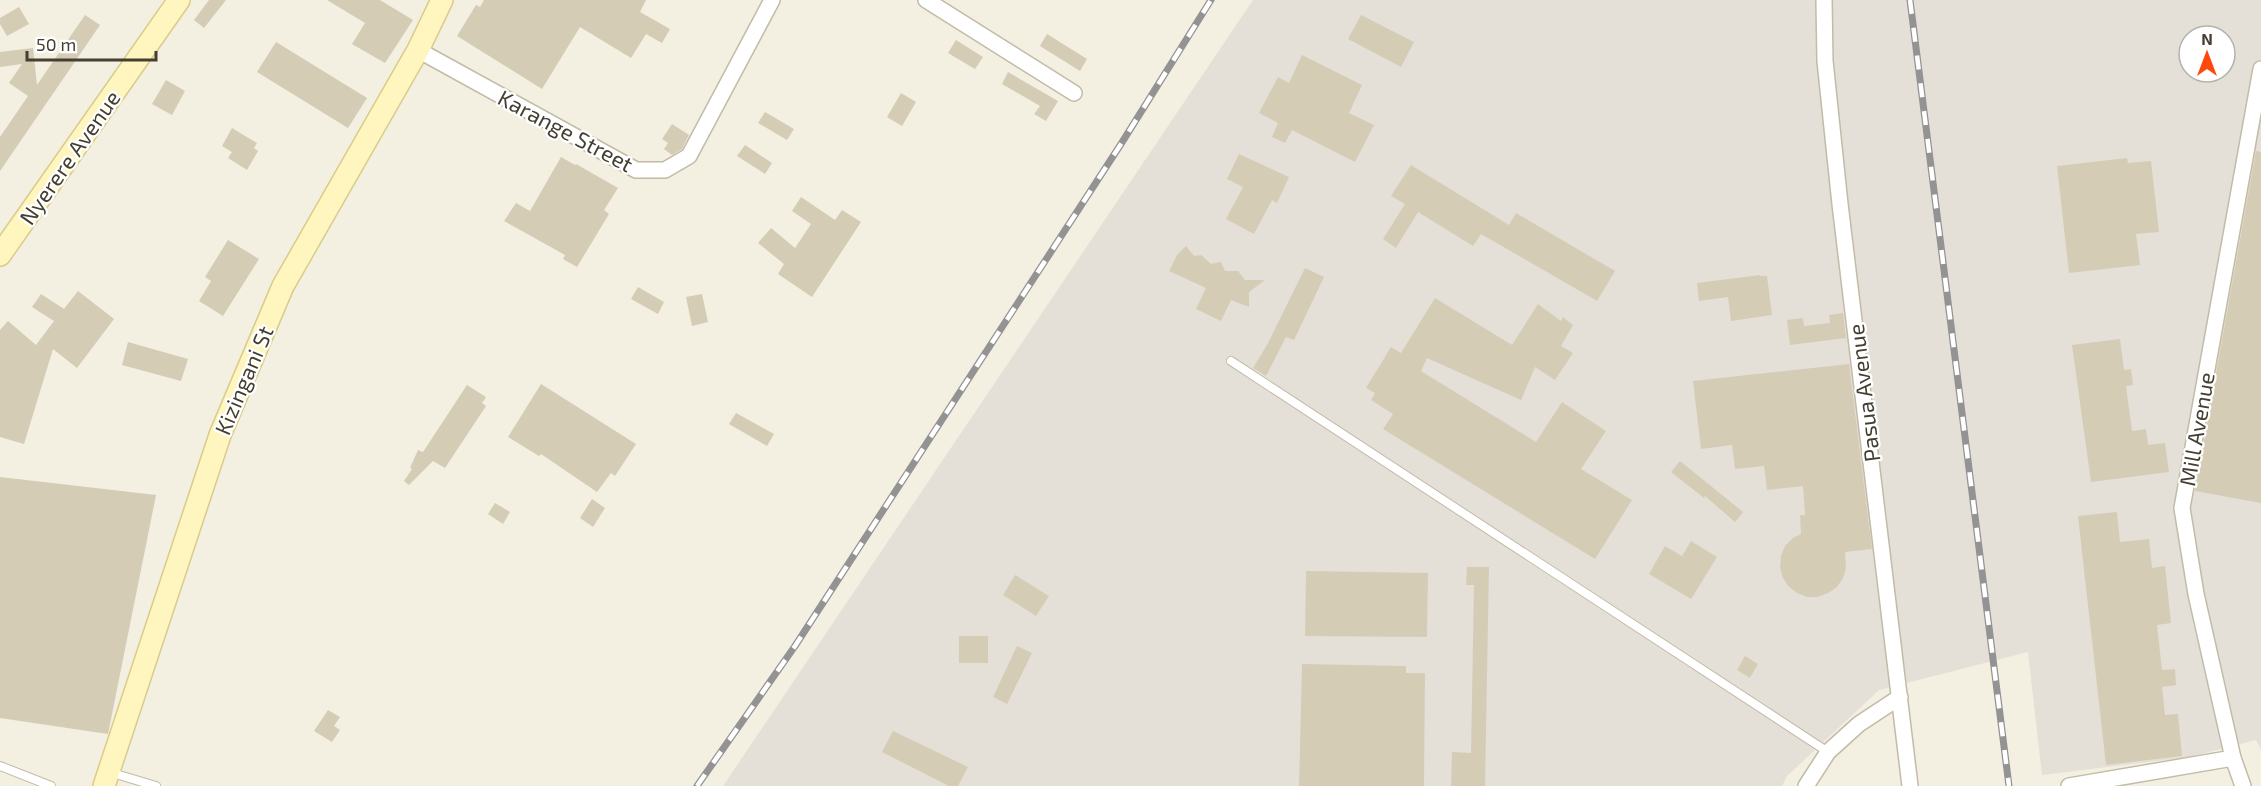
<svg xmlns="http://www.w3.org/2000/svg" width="2261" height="786" font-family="'Exo 2',sans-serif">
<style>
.industrial{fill:#e4e0d7;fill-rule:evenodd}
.building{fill:#d5ccb6}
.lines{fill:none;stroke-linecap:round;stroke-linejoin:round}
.lane-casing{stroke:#c2bba6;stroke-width:10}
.street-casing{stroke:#c2bba6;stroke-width:18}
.secondary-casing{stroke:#d9cc8b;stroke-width:24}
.lane{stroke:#fff;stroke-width:8}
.street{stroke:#fff;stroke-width:15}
.secondary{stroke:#fff6bf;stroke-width:21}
.rail-casing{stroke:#939393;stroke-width:7}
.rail{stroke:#fff;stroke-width:4.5;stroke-dasharray:14;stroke-linecap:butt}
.labels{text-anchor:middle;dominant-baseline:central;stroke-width:4.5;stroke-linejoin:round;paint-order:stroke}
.street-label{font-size:22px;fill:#453f32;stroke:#fff}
</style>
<rect width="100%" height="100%" fill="#f3efe1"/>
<path class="industrial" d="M 1253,0 L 2261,0 L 2261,750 L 2256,740 L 2189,757 L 2042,775 L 2028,652 L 1879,690 L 1787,776 L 1782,786 L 723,786 ZM 2189,36 L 2225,36 L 2225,72 L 2189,72 Z"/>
<g class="building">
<path d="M 209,0 L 226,0 L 204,28 L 194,20 Z"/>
<path d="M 327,0 L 380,0 L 413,20 L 385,63 L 352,44 L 365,23 Z"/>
<path d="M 484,0 L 646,0 L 640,12 L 670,29 L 662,43 L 646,34 L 631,58 L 580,27 L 542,89 L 457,36 L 476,5 L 480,7 Z"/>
<path d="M 19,7 L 29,24 L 7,36 L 0,24 L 0,18 Z"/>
<path d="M 85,15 L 100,25 L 0,171 L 0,137 L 28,96 L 9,83 L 22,64 L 0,67 L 0,52 L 33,48 L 37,85 Z"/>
<path d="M 1361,15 L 1414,42 L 1401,67 L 1348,39 Z"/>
<path d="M 1047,34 L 1087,59 L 1080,71 L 1040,46 Z"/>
<path d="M 956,40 L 983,57 L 975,69 L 948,53 Z"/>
<path d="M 276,42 L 367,98 L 348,128 L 257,72 Z"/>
<path d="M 1302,55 L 1362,85 L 1349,113 L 1374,125 L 1355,162 L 1292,130 L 1285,143 L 1272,137 L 1278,123 L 1259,113 L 1278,77 L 1289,83 Z"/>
<path d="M 1008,72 L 1058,101 L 1046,121 L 1034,114 L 1040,106 L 1002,84 Z"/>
<path d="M 166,80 L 185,91 L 172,115 L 152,104 Z"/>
<path d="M 901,93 L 916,102 L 902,126 L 887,117 Z"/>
<path d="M 765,112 L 794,129 L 787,140 L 758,123 Z"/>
<path d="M 672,124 L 689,135 L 682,149 L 672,155 L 664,149 L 668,143 L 662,139 Z"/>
<path d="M 232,128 L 257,143 L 254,148 L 258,151 L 247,170 L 228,158 L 232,152 L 222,146 Z"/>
<path d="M 745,145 L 772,163 L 765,174 L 737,156 Z"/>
<path d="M 2256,151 L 2261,152 L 2261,503 L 2195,491 Z"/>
<path d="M 1239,154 L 1289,177 L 1277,203 L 1272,200 L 1254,234 L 1226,219 L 1243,187 L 1227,179 Z"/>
<path d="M 561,157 L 575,165 L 576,164 L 618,188 L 604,210 L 609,214 L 577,267 L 563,259 L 565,255 L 504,221 L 516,203 L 530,211 Z"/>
<path d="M 2127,158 L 2128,163 L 2151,161 L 2159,232 L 2136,234 L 2140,265 L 2069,273 L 2057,166 Z"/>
<path d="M 1411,165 L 1509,225 L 1516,213 L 1615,271 L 1597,301 L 1481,234 L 1473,246 L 1418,212 L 1396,248 L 1383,239 L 1405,204 L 1391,196 Z"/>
<path d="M 801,197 L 835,220 L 842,210 L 861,222 L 812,297 L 778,274 L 784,264 L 758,243 L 771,228 L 795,248 L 811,224 L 792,211 Z"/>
<path d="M 228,240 L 259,259 L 223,316 L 199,301 L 211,281 L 205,277 Z"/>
<path d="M 1186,246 L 1194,256 L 1201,255 L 1211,264 L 1221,262 L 1225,271 L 1238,271 L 1245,280 L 1265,280 L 1249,292 L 1249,307 L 1231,300 L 1221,321 L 1196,309 L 1206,288 L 1169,271 L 1177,255 Z"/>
<path d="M 1305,268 L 1324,277 L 1294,340 L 1286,337 L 1266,376 L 1253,368 L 1267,345 Z"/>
<path d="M 1760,275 L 1760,276 L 1767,276 L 1772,315 L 1731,321 L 1728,297 L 1699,301 L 1697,283 Z"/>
<path d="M 638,287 L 664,302 L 658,314 L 631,299 Z"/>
<path d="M 78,291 L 114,319 L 77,368 L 53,349 L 24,444 L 0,437 L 0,330 L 8,321 L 36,345 L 54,321 L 32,307 L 41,294 L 64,309 Z"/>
<path d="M 702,294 L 708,322 L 692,326 L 686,297 Z"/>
<path d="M 1435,298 L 1512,345 L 1538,304 L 1561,321 L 1563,317 L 1573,325 L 1561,346 L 1573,353 L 1555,380 L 1535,367 L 1521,400 L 1427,358 L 1421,371 L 1536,442 L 1562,402 L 1606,431 L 1581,469 L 1632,500 L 1595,559 L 1383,429 L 1393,414 L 1371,400 L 1375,393 L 1366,388 L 1391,347 L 1401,353 Z"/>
<path d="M 1843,313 L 1846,338 L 1790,345 L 1787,320 L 1803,318 L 1804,326 L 1830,323 L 1829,315 Z"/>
<path d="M 2120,339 L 2124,370 L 2131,369 L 2133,385 L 2126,386 L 2132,431 L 2146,429 L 2148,445 L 2165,443 L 2169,472 L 2091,482 L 2072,345 Z"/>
<path d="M 128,342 L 188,359 L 181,381 L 122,365 Z"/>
<path d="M 1849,364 L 1872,549 L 1845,552 L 1846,568 L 1843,578 L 1837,587 L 1828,593 L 1818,597 L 1807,597 L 1797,593 L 1789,587 L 1783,578 L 1780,568 L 1781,556 L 1785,546 L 1793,538 L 1801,534 L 1800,515 L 1805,515 L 1803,486 L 1767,490 L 1764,466 L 1735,469 L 1732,445 L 1701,449 L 1693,381 Z"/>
<path d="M 541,384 L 636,444 L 615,476 L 611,473 L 597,492 L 541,454 L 539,456 L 508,437 Z"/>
<path d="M 467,385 L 486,397 L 482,403 L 486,406 L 445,468 L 433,461 L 409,485 L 404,481 L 412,469 L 410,468 L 418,450 L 423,452 Z"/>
<path d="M 736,413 L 774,434 L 767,446 L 729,424 Z"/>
<path d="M 1680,461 L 1743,512 L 1735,522 L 1705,496 L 1704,498 L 1671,472 Z"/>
<path d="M 0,477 L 156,495 L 108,734 L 0,718 Z"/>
<path d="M 592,499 L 605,508 L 593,527 L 580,518 Z"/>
<path d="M 495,503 L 510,512 L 503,524 L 488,514 Z"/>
<path d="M 2117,512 L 2120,542 L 2149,539 L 2152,568 L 2165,566 L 2171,623 L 2157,625 L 2162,670 L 2175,669 L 2176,685 L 2162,687 L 2165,715 L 2178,714 L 2182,756 L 2106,765 L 2078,516 Z"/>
<path d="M 1691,541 L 1717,557 L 1691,599 L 1649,574 L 1665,546 L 1682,556 Z"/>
<path d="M 1467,567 L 1489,567 L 1485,786 L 1451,786 L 1452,752 L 1471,753 L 1474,585 L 1466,585 Z"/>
<path d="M 1306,571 L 1428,573 L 1427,637 L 1305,636 Z"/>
<path d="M 1015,575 L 1049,596 L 1036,616 L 1003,595 Z"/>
<rect x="959" y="636" width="29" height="27"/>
<path d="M 1017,646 L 1032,653 L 1007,704 L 993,697 Z"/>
<path d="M 1745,656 L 1758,664 L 1750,678 L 1737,670 Z"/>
<path d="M 1302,664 L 1406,666 L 1406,673 L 1425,673 L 1424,786 L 1299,786 Z"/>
<path d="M 328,710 L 340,717 L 334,726 L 340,730 L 332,742 L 314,731 Z"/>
<path d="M 893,731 L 968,767 L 958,786 L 949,786 L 882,752 Z"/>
</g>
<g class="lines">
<g class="lane-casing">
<g id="lane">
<path d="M 1231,361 L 1828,752"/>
<path d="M 0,766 L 51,786"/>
<path d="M 109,772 L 156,786"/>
</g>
</g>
<g class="street-casing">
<g id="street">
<path d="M 926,0 L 1074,93"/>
<path d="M 1824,0 L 1825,61 L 1840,204 L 1910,786"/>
<path d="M 418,50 L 636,170 L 665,170 L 689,156 L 772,0"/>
<path d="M 1806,786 L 1828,752 L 1859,724 L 1900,697"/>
<path d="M 2069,786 L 2233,758"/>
<path d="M 2243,786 L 2233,758 L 2196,594 L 2182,508 L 2261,69"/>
</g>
</g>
<g class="secondary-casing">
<g id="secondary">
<path d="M 0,255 L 179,0"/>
<path d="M 104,786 L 220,435 L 283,286 L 418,50 L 442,0"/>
</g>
</g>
<use href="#lane" class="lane"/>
<use href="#street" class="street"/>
<use href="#secondary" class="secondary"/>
<g class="rail-casing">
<g id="rail">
<path d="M 1910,0 L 2009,786"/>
<path d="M 697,786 L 795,646 L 1121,144 L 1211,0"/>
</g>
</g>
<use href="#rail" class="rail"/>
</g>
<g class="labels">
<g class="street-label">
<text transform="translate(566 130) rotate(28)">Karange Street</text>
<text transform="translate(69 157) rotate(-55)">Nyerere Avenue</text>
<text transform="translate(243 380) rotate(-67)">Kizingani St</text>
<text transform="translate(1863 393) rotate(-97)">Pasua Avenue</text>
<text transform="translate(2196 429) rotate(-80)">Mill Avenue</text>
</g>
</g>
<g transform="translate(2207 54)"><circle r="28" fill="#ffffff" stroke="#b5b2ad" stroke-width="1.5"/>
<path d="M0-4.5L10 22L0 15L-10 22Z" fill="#ff480c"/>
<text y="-9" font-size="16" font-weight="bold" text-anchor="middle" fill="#453f32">N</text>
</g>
<path d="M27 51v9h129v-9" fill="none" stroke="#453f32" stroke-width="3"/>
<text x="36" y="51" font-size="18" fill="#453f32" stroke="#ffffff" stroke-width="4.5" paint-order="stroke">50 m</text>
</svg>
